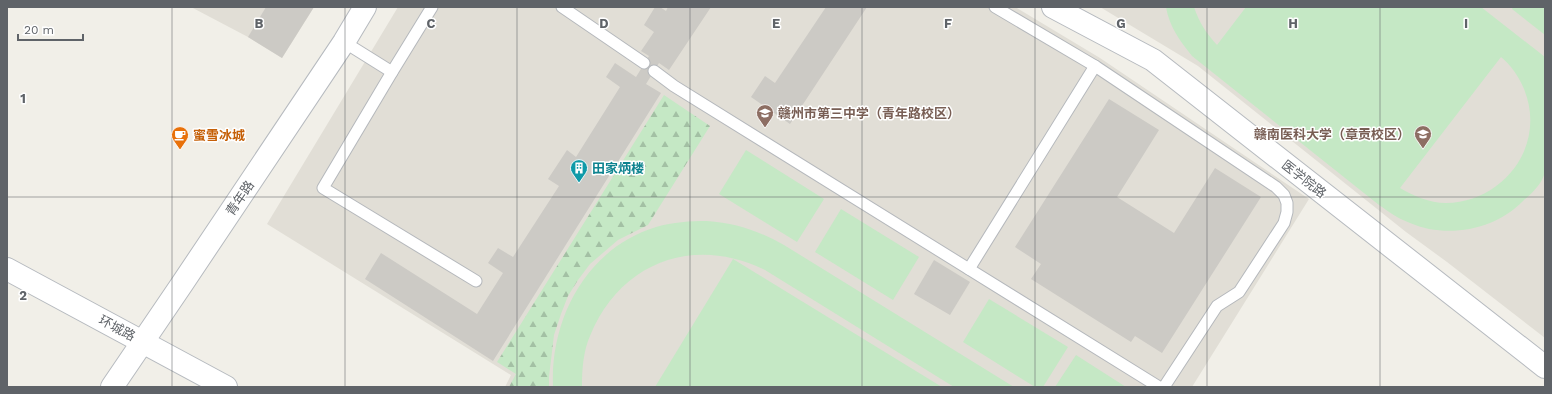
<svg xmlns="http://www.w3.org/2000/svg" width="1552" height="394" font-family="'Work Sans','Noto Sans SC',sans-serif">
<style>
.education{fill:#e1ded6}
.forest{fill:url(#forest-firs)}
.pitch{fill:#c5e8c5;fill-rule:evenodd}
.building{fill:#cccac5}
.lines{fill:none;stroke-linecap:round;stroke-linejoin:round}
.lane-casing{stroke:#b5b8bc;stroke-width:13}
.secondary-casing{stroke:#b6babf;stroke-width:24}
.lane{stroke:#fff;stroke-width:11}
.secondary{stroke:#fff;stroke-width:22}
.grid{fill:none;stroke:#5f6368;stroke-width:1;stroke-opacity:0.55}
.labels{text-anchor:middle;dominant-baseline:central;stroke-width:3;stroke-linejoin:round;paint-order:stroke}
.education-label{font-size:13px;font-weight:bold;fill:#785e54;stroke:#fff;text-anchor:start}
.food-label{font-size:13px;font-weight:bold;fill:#c56008;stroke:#fff;text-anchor:start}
.culture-label{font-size:13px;font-weight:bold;fill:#0d838f;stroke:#fff;text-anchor:start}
.street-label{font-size:13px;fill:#5f6368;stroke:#fff}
.grid-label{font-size:13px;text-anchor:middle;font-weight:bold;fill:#5f6368;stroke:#fff;stroke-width:3;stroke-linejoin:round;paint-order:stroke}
</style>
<defs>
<pattern id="forest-firs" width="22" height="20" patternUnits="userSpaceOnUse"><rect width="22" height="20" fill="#c5e8c5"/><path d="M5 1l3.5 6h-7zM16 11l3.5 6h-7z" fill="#a3c0a4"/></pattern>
</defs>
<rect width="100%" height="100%" fill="#f1efe8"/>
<g class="education">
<path d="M 191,7 L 314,7 L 282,58 L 248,37 Z"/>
<path d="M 398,7 L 1015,7 L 1100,58 L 1309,199 L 1192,387 L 505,387 L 511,375 L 267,224 Z"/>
<path d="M 1100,7 L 1545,7 L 1545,338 L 1447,262 L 1406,232 L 1198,66 Z"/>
</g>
<path class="forest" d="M 664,95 L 710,126 L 648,225 L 618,240 L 590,264 L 578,280 L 568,296 L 561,314 L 554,335 L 549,377 L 549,387 L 509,387 L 516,374 L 497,362 Z"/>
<g class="pitch">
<path d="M 1166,7 L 1194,7 C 1199,22 1206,33 1217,45 L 1246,7 L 1481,7 L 1545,57 C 1545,86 1545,116 1545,145 C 1545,154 1547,167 1544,175 C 1541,185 1531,194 1523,201 C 1495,230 1447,239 1410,223 C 1399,219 1389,212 1379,205 L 1192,56 C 1180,41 1169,26 1166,7 ZM 1501,57 C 1511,65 1519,77 1524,89 C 1547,145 1504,202 1446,203 C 1429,203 1414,196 1400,188 Z"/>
<path d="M 1513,7 L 1545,7 L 1545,35 L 1512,9 Z"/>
<path d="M 746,150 L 824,199 L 797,242 L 719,194 Z"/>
<path d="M 841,209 L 919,257 L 893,300 L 815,252 Z"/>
<path d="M 707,221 C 736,223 759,231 784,245 L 1014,387 L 954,387 L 765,270 C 694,235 620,262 590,336 C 583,352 582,370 582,387 L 553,387 C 550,318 587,248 656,227 C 673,222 690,221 707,221 Z"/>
<path d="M 733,259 L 942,387 L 655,387 Z"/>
<path d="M 989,299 L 1068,347 L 1043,387 L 1035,387 L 963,342 Z"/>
<path d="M 1076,355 L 1126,387 L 1055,387 Z"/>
</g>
<g class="building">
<path d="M 266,7 L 314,7 L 282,58 L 248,37 Z"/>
<path d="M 655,7 L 660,7 L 666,11 L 668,7 L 711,7 L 669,70 L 659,63 L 646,84 L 661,93 L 493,361 L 365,279 L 381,253 L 477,314 L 503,273 L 488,263 L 498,248 L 513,257 L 559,186 L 548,179 L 567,150 L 576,157 L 620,87 L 606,77 L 615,63 L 636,77 L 649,56 L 641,51 L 654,32 L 644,25 Z"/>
<path d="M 826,7 L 867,7 L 790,124 L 751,97 L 765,76 L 775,83 Z"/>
<path d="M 1109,99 L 1159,130 L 1117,197 L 1174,233 L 1215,168 L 1261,197 L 1162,353 L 1135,336 L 1131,342 L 1031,279 L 1041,264 L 1015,247 Z"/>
<path d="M 934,260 L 970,282 L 950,315 L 914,294 Z"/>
</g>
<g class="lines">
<g class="lane-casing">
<g id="lane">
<path d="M 432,7 L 392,72 L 323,188 L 476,281"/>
<path d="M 562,7 L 644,63"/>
<path d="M 995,7 L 1095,66 L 1276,187 L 1284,195 L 1287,203 L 1287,212 L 1284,223 L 1239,292 L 1217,306 L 1164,387"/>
<path d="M 344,42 L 392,72"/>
<path d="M 654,71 L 674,86 L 1159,387"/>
<path d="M 969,269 L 1095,66"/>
</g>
</g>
<g class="secondary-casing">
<g id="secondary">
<path d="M 1053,7 L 1153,60 L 1545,367"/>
<path d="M 7,269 L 226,387"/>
<path d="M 112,387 L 182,284 L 344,42 L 365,7"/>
</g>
</g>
<use href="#lane" class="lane"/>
<use href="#secondary" class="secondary"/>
</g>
<path class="grid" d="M 172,7 L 172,387M 345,7 L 345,387M 517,7 L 517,387M 690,7 L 690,387M 862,7 L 862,387M 1035,7 L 1035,387M 1207,7 L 1207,387M 1380,7 L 1380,387M 7,197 L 1545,197"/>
<defs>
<g id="school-pin" transform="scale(0.9)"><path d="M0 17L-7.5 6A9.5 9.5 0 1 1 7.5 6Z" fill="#8d6e63" stroke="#fff"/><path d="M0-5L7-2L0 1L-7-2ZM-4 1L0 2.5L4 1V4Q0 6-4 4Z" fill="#fff"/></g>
<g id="university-pin" transform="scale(0.9)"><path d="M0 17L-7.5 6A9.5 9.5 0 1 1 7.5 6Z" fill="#8d6e63" stroke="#fff"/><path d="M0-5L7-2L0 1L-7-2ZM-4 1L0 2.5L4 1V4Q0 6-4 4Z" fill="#fff"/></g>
<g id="cafe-pin" transform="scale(0.9)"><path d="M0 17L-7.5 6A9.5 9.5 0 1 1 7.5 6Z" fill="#e8710a" stroke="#fff"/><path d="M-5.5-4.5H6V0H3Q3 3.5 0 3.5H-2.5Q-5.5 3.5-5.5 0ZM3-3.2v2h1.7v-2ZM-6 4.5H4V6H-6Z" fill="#fff"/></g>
<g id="building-pin" transform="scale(0.9)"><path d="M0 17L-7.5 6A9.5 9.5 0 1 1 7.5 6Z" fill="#0f9aa8" stroke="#fff"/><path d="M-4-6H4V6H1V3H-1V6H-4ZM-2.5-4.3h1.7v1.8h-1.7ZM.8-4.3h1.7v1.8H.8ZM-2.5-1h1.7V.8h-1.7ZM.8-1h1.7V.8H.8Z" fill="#fff"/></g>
</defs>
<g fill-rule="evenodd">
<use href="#school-pin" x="765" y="113"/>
<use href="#university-pin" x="1423" y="134"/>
<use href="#cafe-pin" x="180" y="135"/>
<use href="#building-pin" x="579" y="168"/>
</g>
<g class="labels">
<g class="education-label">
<text x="778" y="113">赣州市第三中学（青年路校区）</text>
<text x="1410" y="134" text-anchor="end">赣南医科大学（章贡校区）</text>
</g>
<g class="food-label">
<text x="193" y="135">蜜雪冰城</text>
</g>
<g class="culture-label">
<text x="592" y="168">田家炳楼</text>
</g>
<g class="street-label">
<text transform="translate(1304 179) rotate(38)">医学院路</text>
<text transform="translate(240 198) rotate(-56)">青年路</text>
<text transform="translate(117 328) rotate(28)">环城路</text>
</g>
</g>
<g class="grid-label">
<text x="259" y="28">B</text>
<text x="431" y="28">C</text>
<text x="604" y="28">D</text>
<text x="776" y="28">E</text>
<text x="948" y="28">F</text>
<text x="1121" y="28">G</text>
<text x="1293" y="28">H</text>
<text x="1466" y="28">I</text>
<text x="23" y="103">1</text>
<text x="23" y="300">2</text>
</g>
<rect width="1552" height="394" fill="none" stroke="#5f6368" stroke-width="16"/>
<path d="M18 34v6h65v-6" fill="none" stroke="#5f6368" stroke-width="2"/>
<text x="24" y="34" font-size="12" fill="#5f6368" stroke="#ffffff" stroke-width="3" paint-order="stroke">20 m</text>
</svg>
